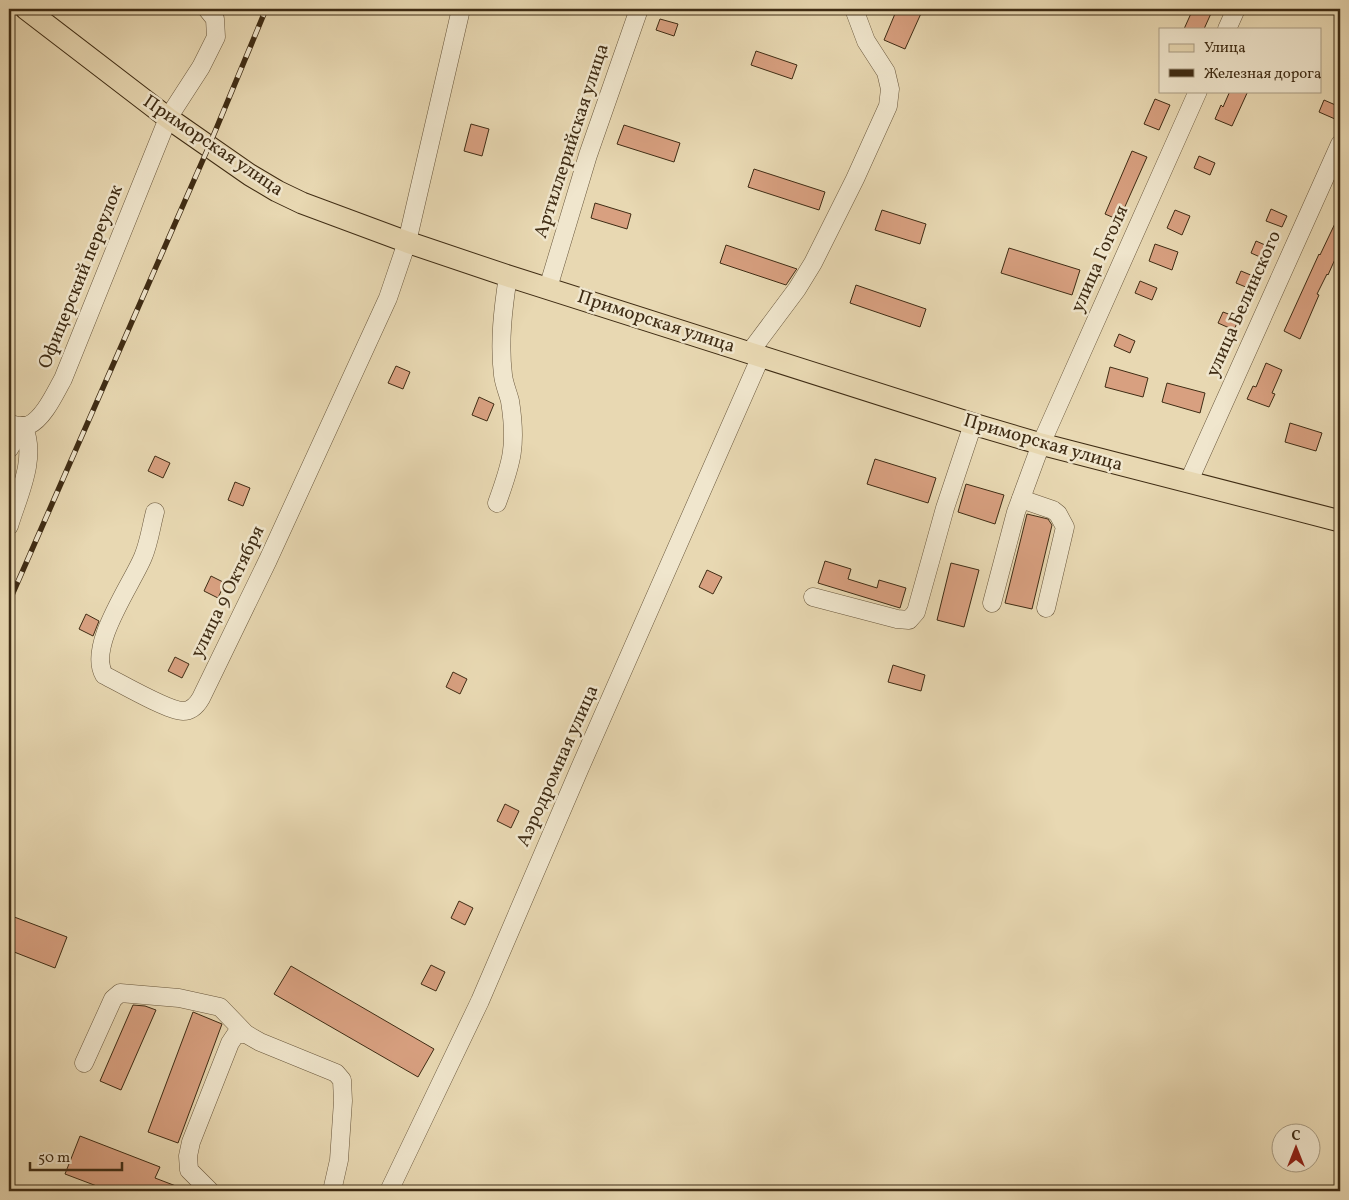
<svg xmlns="http://www.w3.org/2000/svg" width="1349" height="1200" font-family="Vollkorn,serif">
<style>
.building{fill:#d8a080;stroke:#3f2c14}
.lines{fill:none;stroke-linecap:round;stroke-linejoin:round}
.minor-casing{stroke:#69573c;stroke-width:19}
.major-casing{stroke:#3f2c14;stroke-width:23}
.minor{stroke:#f0e6cd;stroke-width:18}
.major{stroke:#e8d8b2;stroke-width:21}
.rail-casing{stroke:#3f2c14;stroke-width:5.5}
.rail{stroke:#f0e6cd;stroke-width:4;stroke-dasharray:11;stroke-linecap:butt}
.labels{text-anchor:middle;dominant-baseline:central;stroke-width:5;stroke-linejoin:round;paint-order:stroke}
.street-label{font-size:19px;fill:#3f2c14;stroke:#f0e6cd}
</style>
<rect width="100%" height="100%" fill="#e8d8b2"/>
<filter id="stains"><feTurbulence type="fractalNoise" baseFrequency=".004" numOctaves="4"/><feColorMatrix values="0 0 0 0 .2 0 0 0 0 .09 0 0 0 0 .02 0 0 0 .5 -.17"/></filter>
<radialGradient id="worn" r=".72"><stop offset=".6" stop-color="#630" stop-opacity="0"/><stop offset="1" stop-color="#630" stop-opacity=".3"/></radialGradient>
<g class="building">
<path d="M 897,9 L 923,9 L 905,49 L 884,40 Z"/>
<path d="M 1193,9 L 1213,9 L 1204,29 L 1184,29 Z"/>
<path d="M 660,19 L 678,24 L 674,36 L 656,30 Z"/>
<path d="M 756,51 L 797,65 L 792,79 L 751,65 Z"/>
<path d="M 1230,91 L 1248,91 L 1232,126 L 1215,119 L 1221,105 L 1223,107 Z"/>
<path d="M 1155,99 L 1170,105 L 1159,130 L 1144,124 Z"/>
<path d="M 1324,100 L 1340,107 L 1335,119 L 1319,112 Z"/>
<path d="M 471,124 L 489,129 L 482,156 L 464,151 Z"/>
<path d="M 624,125 L 680,143 L 674,162 L 617,144 Z"/>
<path d="M 1132,151 L 1147,157 L 1119,220 L 1105,214 Z"/>
<path d="M 1199,156 L 1215,163 L 1210,175 L 1194,168 Z"/>
<path d="M 754,169 L 825,192 L 819,210 L 748,187 Z"/>
<path d="M 595,203 L 631,214 L 627,229 L 591,218 Z"/>
<path d="M 1271,209 L 1287,216 L 1282,227 L 1266,221 Z"/>
<path d="M 882,210 L 926,224 L 920,244 L 875,230 Z"/>
<path d="M 1175,210 L 1190,216 L 1182,235 L 1167,228 Z"/>
<path d="M 1340,213 L 1340,248 L 1328,275 L 1327,274 L 1317,294 L 1319,295 L 1300,339 L 1284,331 L 1319,254 L 1320,255 Z"/>
<path d="M 1256,241 L 1272,248 L 1267,260 L 1251,253 Z"/>
<path d="M 1155,244 L 1178,252 L 1172,270 L 1149,261 Z"/>
<path d="M 726,245 L 797,269 L 796,270 L 786,285 L 720,263 Z"/>
<path d="M 1009,248 L 1080,270 L 1072,295 L 1001,273 Z"/>
<path d="M 1241,271 L 1258,278 L 1253,290 L 1236,283 Z"/>
<path d="M 1140,281 L 1157,288 L 1152,300 L 1135,293 Z"/>
<path d="M 856,285 L 926,309 L 920,327 L 850,303 Z"/>
<path d="M 1223,312 L 1239,318 L 1234,330 L 1218,323 Z"/>
<path d="M 1119,334 L 1135,341 L 1130,353 L 1114,346 Z"/>
<path d="M 1266,363 L 1282,370 L 1272,393 L 1275,394 L 1269,407 L 1247,399 L 1253,386 L 1256,387 Z"/>
<path d="M 396,366 L 410,372 L 403,389 L 388,383 Z"/>
<path d="M 1110,367 L 1148,378 L 1143,397 L 1105,387 Z"/>
<path d="M 1167,383 L 1205,393 L 1200,413 L 1162,402 Z"/>
<path d="M 479,397 L 494,404 L 487,421 L 472,415 Z"/>
<path d="M 1290,423 L 1322,433 L 1316,451 L 1285,442 Z"/>
<path d="M 155,456 L 170,463 L 163,478 L 148,471 Z"/>
<path d="M 875,459 L 936,478 L 928,503 L 867,484 Z"/>
<path d="M 235,482 L 250,488 L 243,506 L 228,500 Z"/>
<path d="M 966,484 L 1004,495 L 995,524 L 958,512 Z"/>
<path d="M 1027,514 L 1048,519 L 1052,525 L 1032,609 L 1005,603 Z"/>
<path d="M 825,561 L 851,569 L 848,579 L 877,588 L 879,580 L 906,588 L 900,608 L 818,583 Z"/>
<path d="M 951,563 L 979,570 L 964,627 L 937,620 Z"/>
<path d="M 707,570 L 722,577 L 713,594 L 699,587 Z"/>
<path d="M 211,576 L 225,583 L 218,598 L 204,591 Z"/>
<path d="M 86,614 L 99,621 L 93,636 L 79,629 Z"/>
<path d="M 175,657 L 189,664 L 182,678 L 168,671 Z"/>
<path d="M 893,665 L 925,675 L 921,691 L 888,682 Z"/>
<path d="M 453,672 L 467,679 L 460,694 L 446,687 Z"/>
<path d="M 505,804 L 519,811 L 511,828 L 497,821 Z"/>
<path d="M 459,901 L 473,908 L 465,925 L 451,918 Z"/>
<path d="M 9,915 L 67,937 L 55,968 L 9,950 Z"/>
<path d="M 431,965 L 445,972 L 436,991 L 421,984 Z"/>
<path d="M 291,966 L 434,1049 L 418,1077 L 274,994 Z"/>
<path d="M 133,1005 L 145,1006 L 156,1010 L 121,1090 L 100,1081 Z"/>
<path d="M 193,1012 L 222,1024 L 178,1143 L 148,1132 Z"/>
<path d="M 80,1136 L 160,1167 L 155,1178 L 189,1191 L 110,1191 L 65,1174 Z"/>
</g>
<g class="lines">
<g class="minor-casing">
<g id="minor">
<path d="M 1227,29 L 1236,9"/>
<path d="M 548,288 L 588,155 L 639,9"/>
<path d="M 750,352 L 797,289 L 813,263 L 855,179 L 888,106 L 890,89 L 886,72 L 866,41 L 854,9"/>
<path d="M 9,424 C 15,425 23,428 29,425 C 44,418 55,393 63,379 L 168,118 L 201,67 L 216,37 L 215,19 L 207,9"/>
<path d="M 9,449 L 23,426"/>
<path d="M 1188,483 L 1340,144"/>
<path d="M 1021,499 L 1053,510 L 1058,514 L 1065,527 L 1046,608"/>
<path d="M 497,503 C 512,462 517,445 510,401 C 508,393 504,384 503,375 C 499,342 503,309 508,276"/>
<path d="M 155,512 C 151,527 149,543 143,557 C 132,584 87,646 104,675 C 120,683 168,711 183,711 C 192,711 197,705 201,698 L 268,560 L 388,298 L 407,242 L 461,9"/>
<path d="M 9,526 C 18,496 38,457 23,426"/>
<path d="M 813,597 L 897,619 L 909,620 L 916,612 L 945,508 L 973,424"/>
<path d="M 992,603 L 1016,512 L 1041,444 L 1198,91"/>
<path d="M 84,1063 L 113,999 L 120,993 L 179,998 L 220,1007 L 246,1034"/>
<path d="M 210,1191 L 189,1170 L 188,1156 L 191,1142 L 230,1043 L 236,1034 L 246,1034 L 260,1042 L 336,1073 L 342,1080 L 343,1101 L 339,1160 L 332,1191"/>
<path d="M 389,1191 L 480,1001 L 579,770 L 761,356"/>
</g>
</g>
<g class="major-casing">
<path id="major" d="M 26,9 L 168,118 L 250,175 L 277,191 L 302,203 L 407,242 L 508,276 L 973,424 L 1041,444 L 1340,521"/>
</g>
<use href="#minor" class="minor"/>
<use href="#major" class="major"/>
<g class="rail-casing">
<path id="rail" d="M 9,602 L 209,146 L 266,9"/>
</g>
<use href="#rail" class="rail"/>
</g>
<g class="labels">
<g class="street-label">
<text transform="translate(572 141) rotate(-72)">Артиллерийская улица</text>
<text transform="translate(213 146) rotate(34)">Приморская улица</text>
<text transform="translate(1100 259) rotate(-66)">улица Гоголя</text>
<text transform="translate(81 277) rotate(-68)">Офицерский переулок</text>
<text transform="translate(1244 304) rotate(-66)">улица Белинского</text>
<text transform="translate(656 322) rotate(18)">Приморская улица</text>
<text transform="translate(1043 443) rotate(16)">Приморская улица</text>
<text transform="translate(228 592) rotate(-64)">улица 9 Октября</text>
<text transform="translate(558 766) rotate(-66)">Аэродромная улица</text>
</g>
</g>
<rect width="1349" height="1200" fill="none" stroke="#e8d8b2" stroke-width="30"/>
<rect x="10" y="10" width="1329" height="1180" fill="none" stroke="#3f2c14" stroke-width="2.5"/>
<rect x="15" y="15" width="1319" height="1170" fill="none" stroke="#3f2c14"/>
<rect x="1159" y="28" width="162" height="65" fill="#f0e6cd" stroke="#a99c83"/>
<rect x="1169" y="44" width="25" height="8" fill="#e8d8b2" stroke="#a99c83"/>
<text x="1204" y="52" font-size="15" fill="#3f2c14">Улица</text>
<rect x="1169" y="69" width="25" height="8" fill="#3f2c14" stroke="#a99c83"/>
<text x="1204" y="78" font-size="15" fill="#3f2c14">Железная дорога</text>
<g transform="translate(1296 1148)"><circle r="24" fill="#f0e6cd" stroke="#a99c83"/>
<path d="M0-4L9 19L0 12L-9 19Z" fill="#8f2418"/>
<text y="-8" font-size="14" font-weight="bold" text-anchor="middle" fill="#3f2c14">С</text>
</g>
<path d="M30 1162v8h92v-8" fill="none" stroke="#3f2c14" stroke-width="2.5"/>
<text x="38" y="1162" font-size="15" fill="#3f2c14" stroke="#f0e6cd" stroke-width="4" paint-order="stroke">50 m</text>
<rect width="100%" height="100%" filter="url(#stains)"/>
<rect width="100%" height="100%" fill="url(#worn)"/>
</svg>
